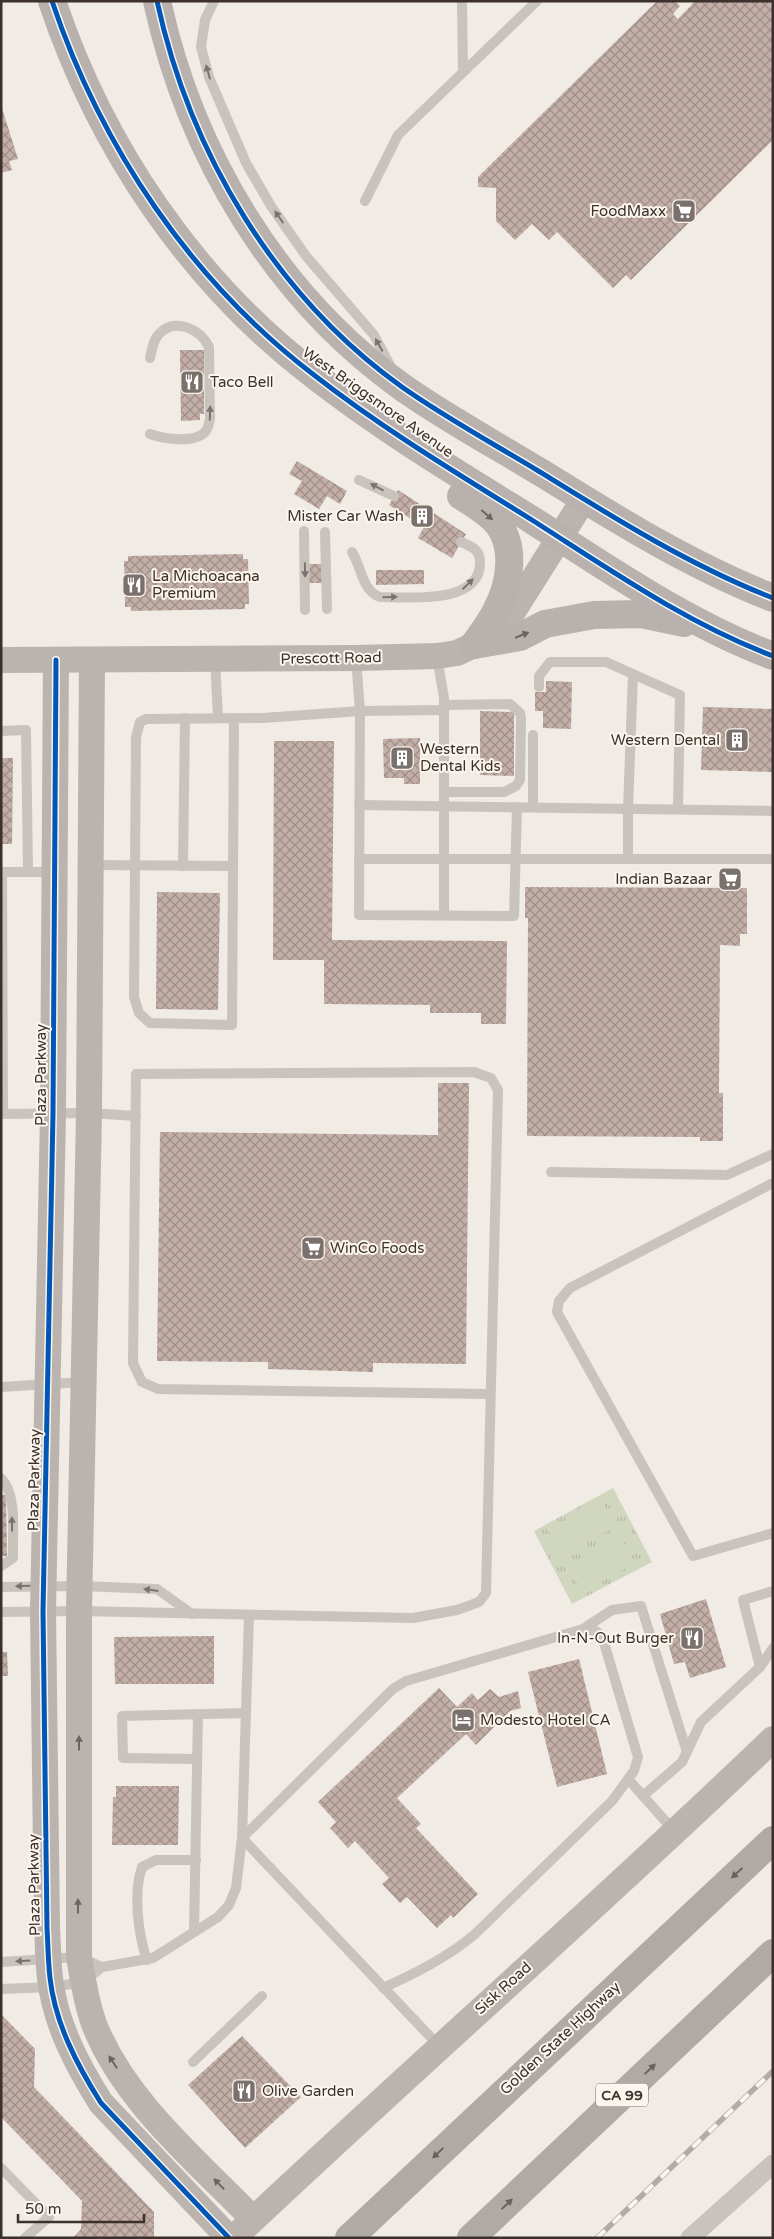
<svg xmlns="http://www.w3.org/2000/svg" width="774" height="2239" font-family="'Varela Round',sans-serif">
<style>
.grass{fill:url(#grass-tufts)}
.garden{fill:#d1d6bf}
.building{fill:url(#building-cross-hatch)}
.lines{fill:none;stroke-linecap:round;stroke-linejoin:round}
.lane{stroke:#c9c3be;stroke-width:10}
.street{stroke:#c9c3be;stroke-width:19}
.secondary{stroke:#bab3ae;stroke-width:26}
.primary{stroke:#b8b1ad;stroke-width:28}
.highway{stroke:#afaaa4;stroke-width:28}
.rail-casing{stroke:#b1aca8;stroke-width:5.5}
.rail{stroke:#fbf5ee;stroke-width:4;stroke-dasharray:11;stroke-linecap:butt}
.cycleway-casing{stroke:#fbf5ee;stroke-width:8}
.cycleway{stroke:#0057b8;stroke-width:5}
.oneway{fill:#7b726d}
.oneway2{fill:#6d645f}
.oneway3{fill:#6e645f}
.oneway4{fill:#69615b}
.labels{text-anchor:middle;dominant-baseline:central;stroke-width:4;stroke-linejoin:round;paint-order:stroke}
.shield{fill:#fbf5ee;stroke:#756b66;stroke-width:1}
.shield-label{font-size:14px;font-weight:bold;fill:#3b302b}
.poi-label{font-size:15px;fill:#3b302b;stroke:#fbf5ee;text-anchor:start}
.street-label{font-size:15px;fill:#3b302b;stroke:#fbf5ee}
</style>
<defs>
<pattern id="grass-tufts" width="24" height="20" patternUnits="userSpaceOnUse" patternTransform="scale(1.25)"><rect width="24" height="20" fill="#d1d6bf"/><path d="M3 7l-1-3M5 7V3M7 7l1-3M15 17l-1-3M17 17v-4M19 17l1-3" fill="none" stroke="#b4b8a4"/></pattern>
<pattern id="building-cross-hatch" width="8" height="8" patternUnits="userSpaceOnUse" patternTransform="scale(1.25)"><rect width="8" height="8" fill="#c3afa7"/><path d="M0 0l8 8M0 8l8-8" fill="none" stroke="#a08f88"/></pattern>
</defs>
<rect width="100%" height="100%" fill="#f0ebe5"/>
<path class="grass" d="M 613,1488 L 652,1562 L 572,1604 L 534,1531 Z"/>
<g class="garden">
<path d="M 602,1501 L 615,1526 L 562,1556 L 548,1530 Z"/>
<path d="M 621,1538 L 635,1563 L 582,1593 L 568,1567 Z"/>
</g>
<g class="building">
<path d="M 657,1 L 675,1 L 680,6 L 673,14 L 678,19 L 695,1 L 773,1 L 773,140 L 631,280 L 626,275 L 613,288 L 557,232 L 549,240 L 532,224 L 515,240 L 496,221 L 496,188 L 478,187 L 478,177 Z"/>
<path d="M 1,105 L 18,159 L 9,161 L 12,170 L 1,173 Z"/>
<path d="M 180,350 L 204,350 L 204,414 L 200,414 L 200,420 L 181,421 Z"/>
<path d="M 297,461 L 347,491 L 340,504 L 327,496 L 319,509 L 294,494 L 302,481 L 289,474 Z"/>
<path d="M 398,490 L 466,534 L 452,558 L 418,538 L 424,527 L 389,505 Z"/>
<path d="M 243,554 L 243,559 L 248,559 L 249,604 L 245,604 L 245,609 L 131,611 L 131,607 L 125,607 L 124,561 L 128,561 L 128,556 Z"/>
<path d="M 309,564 L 322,564 L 323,583 L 309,583 Z"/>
<path d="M 376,570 L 424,570 L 424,584 L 376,585 Z"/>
<path d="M 546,681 L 572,682 L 571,729 L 543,728 L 543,711 L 535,711 L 535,692 L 546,692 Z"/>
<path d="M 703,707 L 773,709 L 773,772 L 701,770 Z"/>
<path d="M 480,711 L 514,712 L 514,776 L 480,775 Z"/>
<path d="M 420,738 L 420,784 L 404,784 L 404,778 L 384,778 L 383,739 Z"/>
<path d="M 274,741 L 334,741 L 332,940 L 507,941 L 506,1024 L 481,1024 L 481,1013 L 430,1013 L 430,1005 L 324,1004 L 324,960 L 273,960 Z"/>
<path d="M 1,758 L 13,758 L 12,844 L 1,844 Z"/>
<path d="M 525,887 L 747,888 L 747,934 L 740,934 L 740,946 L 720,945 L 719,1093 L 723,1093 L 723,1141 L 700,1141 L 700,1137 L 527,1136 L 528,918 L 525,918 Z"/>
<path d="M 157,892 L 220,893 L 218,1010 L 156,1009 Z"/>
<path d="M 438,1083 L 469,1083 L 466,1364 L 373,1363 L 373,1372 L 268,1369 L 268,1362 L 157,1361 L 160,1132 L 438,1135 Z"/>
<path d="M 1,1495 L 6,1495 L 7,1556 L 1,1556 Z"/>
<path d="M 706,1599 L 726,1667 L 690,1678 L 685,1662 L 674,1664 L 660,1614 Z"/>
<path d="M 214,1636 L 214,1684 L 115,1684 L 114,1637 Z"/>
<path d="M 1,1652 L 7,1652 L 8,1676 L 1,1676 Z"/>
<path d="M 579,1659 L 607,1774 L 557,1787 L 528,1672 Z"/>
<path d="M 439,1688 L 457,1707 L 472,1693 L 478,1700 L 490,1689 L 499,1697 L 518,1691 L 521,1708 L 510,1711 L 476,1745 L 466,1734 L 397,1798 L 421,1824 L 416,1828 L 478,1894 L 453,1918 L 451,1915 L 437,1928 L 407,1897 L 400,1903 L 382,1884 L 389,1878 L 355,1841 L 348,1848 L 330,1828 L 336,1822 L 318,1802 Z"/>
<path d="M 116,1786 L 179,1786 L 178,1845 L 112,1845 L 113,1797 L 116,1797 Z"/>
<path d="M 1,2014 L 35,2049 L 34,2087 L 154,2212 L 154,2238 L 73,2238 L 81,2229 L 82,2201 L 1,2117 Z"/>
<path d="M 242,2036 L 301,2097 L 245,2148 L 188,2085 Z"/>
</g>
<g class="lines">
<g class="lane">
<path d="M 214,1 L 205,20 L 201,47 L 209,77 L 246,163 L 271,206 L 306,256 L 374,335 L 391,367"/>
<path d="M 462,1 L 463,72"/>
<path d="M 365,201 L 398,135 L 537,1"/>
<path d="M 150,358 C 152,350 153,339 160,333 C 176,317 201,330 209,347 L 210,419 C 209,423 208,428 206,431 C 195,444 164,439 150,434"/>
<path d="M 359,480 L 394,496"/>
<path d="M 304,531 L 305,610"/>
<path d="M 325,532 L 327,609"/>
<path d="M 352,552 C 362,568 362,591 380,597 C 408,597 480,605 480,563 C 481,550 471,546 461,542"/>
<path d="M 437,657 L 444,698 L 444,915"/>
<path d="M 356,658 L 360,711 L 359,915 L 514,916 L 517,807"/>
<path d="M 215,659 L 218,718"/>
<path d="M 539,687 L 539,676 L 550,662 L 606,662 L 680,695 L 678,809"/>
<path d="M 444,705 L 510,704 L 520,713 L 521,718 L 520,780 L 516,786 L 504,792 L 445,792"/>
<path d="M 234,718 L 232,1025 L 150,1023 L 139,1013 L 134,997 L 136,737 L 140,722 L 146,719 L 263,718 L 360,711 L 444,710"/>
<path d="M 1,731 L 26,730 L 28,872"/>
<path d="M 359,805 L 773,811"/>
<path d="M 533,807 L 533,735"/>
<path d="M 359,859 L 773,859"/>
<path d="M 628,859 L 628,809 L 633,674"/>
<path d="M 91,865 L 233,866"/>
<path d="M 183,866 L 185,718"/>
<path d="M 1,872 L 53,872"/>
<path d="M 2,872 L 3,1114"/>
<path d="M 1,1114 L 89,1113 L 136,1116"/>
<path d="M 551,1172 L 727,1175 L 773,1154"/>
<path d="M 773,1183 L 570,1288 L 559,1301 L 557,1312 L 693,1556 L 773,1533"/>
<path d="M 1,1387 L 83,1382"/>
<path d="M 1,1478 C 18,1495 12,1535 13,1558 L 1,1566"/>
<path d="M 1,1587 L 80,1586 L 157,1589 L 192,1614"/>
<path d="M 1,1612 L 79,1611 L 413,1618 L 457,1610 L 479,1602 L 486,1593 L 498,1090 L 491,1078 L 474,1072 L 136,1074 L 133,1363 L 142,1382 L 158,1389 L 490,1394"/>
<path d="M 760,1667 L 743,1600 L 773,1591"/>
<path d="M 197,1759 L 123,1758 L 122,1716 L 246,1713"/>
<path d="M 628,1779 L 675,1832"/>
<path d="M 643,1796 L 682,1762 L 701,1722 L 760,1667 L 773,1648"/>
<path d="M 194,1932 L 198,1714"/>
<path d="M 147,1960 C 138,1934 133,1893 142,1867 L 156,1860 L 196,1860"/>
<path d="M 1,1962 L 79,1957 L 102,1967"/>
<path d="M 383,1988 C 416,1973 446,1958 474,1935 L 612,1801 L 634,1771 L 638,1757 L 602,1636 L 596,1631 L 583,1629"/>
<path d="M 1,1989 L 52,1987 L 83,1982 L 102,1967 L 153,1958 L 218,1917 L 229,1905 L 236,1888 L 242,1838 L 249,1615"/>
<path d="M 439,2046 L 242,1838 L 393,1689 L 406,1681 L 583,1629 L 612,1610 L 641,1606 L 687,1752"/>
<path d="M 193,2062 L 262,1996"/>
<path d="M 1,2168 L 49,2217 L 25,2238"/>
</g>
<path class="street" d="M 690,2238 L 773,2164"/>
<g class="secondary">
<path d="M 1,660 L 356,658 L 437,656 L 457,653 L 474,645 L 512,613 L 584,499"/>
<path d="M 56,660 L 53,1113 L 43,1611 L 47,1928 C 48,1944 48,1961 50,1978 C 55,2023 77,2065 101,2103 L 229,2238"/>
<path d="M 92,660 L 89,1113 L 79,1611 L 79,1957 C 83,1980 86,2002 94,2024 C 124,2101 197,2161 253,2219"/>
<path d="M 241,2231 C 417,2065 599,1906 773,1739"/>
</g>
<g class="primary">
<path d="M 52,1 C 101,147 191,281 314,375 C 383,429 458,474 532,520 C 609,569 686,623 773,656"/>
<path d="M 157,1 C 190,153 275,296 402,387 C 446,418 494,444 540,472 C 614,518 691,566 773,598"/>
<path d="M 461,496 C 474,504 488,512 498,524 C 516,547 510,585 497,609 C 491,622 482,633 474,645"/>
<path d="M 474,645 L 520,637 L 545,624 L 594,615 L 641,614 L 684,623"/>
</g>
<g class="highway">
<path d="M 349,2238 L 773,1840"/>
<path d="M 471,2238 L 773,1953"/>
</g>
<g class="rail-casing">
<path id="rail" d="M 597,2238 L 773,2071"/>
</g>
<use href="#rail" class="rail"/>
<g class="cycleway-casing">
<g id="cycleway">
<path d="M 52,1 C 101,147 191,281 314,375 C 383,429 458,474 532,520 C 609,569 686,623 773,656"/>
<path d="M 157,1 C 190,153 275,296 402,387 C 446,418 494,444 540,472 C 614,518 691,566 773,598"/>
<path d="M 56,660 L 53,1113 L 43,1611 L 47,1928 C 48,1944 48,1961 50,1978 C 55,2023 77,2065 101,2103 L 229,2238"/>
</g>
</g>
<use href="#cycleway" class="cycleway"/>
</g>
<defs><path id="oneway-solid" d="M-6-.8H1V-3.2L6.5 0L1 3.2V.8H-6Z" transform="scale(1.25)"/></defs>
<g class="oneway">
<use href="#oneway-solid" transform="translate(208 72) rotate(-106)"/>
<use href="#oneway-solid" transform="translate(279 217) rotate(-125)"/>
<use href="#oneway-solid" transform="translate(379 345) rotate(-119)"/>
<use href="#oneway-solid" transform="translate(210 413) rotate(-88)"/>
<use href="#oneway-solid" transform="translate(377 487) rotate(-152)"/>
<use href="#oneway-solid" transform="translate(305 570) rotate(89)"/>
<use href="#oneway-solid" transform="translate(468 584) rotate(-44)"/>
<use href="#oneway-solid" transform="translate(390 597) rotate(-1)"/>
<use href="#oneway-solid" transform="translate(12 1524) rotate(-91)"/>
<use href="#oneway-solid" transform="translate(23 1586) rotate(179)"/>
<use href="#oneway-solid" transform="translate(151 1590) rotate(-172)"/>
<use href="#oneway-solid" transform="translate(23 1961) rotate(176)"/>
</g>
<g class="oneway2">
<use href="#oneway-solid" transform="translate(487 515) rotate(41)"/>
<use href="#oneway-solid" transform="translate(522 635) rotate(-22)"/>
</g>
<g class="oneway3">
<use href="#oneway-solid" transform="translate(79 1743) rotate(-90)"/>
<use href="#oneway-solid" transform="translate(78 1906) rotate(-90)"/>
<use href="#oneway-solid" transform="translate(113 2062) rotate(-123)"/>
<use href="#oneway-solid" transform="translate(219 2184) rotate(-134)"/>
</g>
<g class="oneway4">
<use href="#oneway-solid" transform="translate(737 1873) rotate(137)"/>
<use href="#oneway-solid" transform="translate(650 2069) rotate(-43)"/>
<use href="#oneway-solid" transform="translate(438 2153) rotate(137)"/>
<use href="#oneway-solid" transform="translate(507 2204) rotate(-43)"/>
</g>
<defs>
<g id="supermarket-square" transform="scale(1.25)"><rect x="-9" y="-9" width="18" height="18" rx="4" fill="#7a716c" stroke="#fbf5ee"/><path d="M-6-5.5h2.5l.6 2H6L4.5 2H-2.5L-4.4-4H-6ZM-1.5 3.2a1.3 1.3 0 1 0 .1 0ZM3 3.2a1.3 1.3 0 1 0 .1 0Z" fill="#fff"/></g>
<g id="restaurant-square" transform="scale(1.25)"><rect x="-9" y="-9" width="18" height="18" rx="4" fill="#7a716c" stroke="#fbf5ee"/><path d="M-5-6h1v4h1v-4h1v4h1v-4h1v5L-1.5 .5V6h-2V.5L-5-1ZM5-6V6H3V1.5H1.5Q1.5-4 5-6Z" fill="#fff"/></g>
<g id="building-square" transform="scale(1.25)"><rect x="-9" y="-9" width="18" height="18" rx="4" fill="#7a716c" stroke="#fbf5ee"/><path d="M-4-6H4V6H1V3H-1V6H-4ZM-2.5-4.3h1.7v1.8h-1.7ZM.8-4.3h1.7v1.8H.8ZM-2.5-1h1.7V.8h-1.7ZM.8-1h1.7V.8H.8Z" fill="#fff"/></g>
<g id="hotel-square" transform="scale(1.25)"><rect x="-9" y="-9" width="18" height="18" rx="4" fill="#7a716c" stroke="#fbf5ee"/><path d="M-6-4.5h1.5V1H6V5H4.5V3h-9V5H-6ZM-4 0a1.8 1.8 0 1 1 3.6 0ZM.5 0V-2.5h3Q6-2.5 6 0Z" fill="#fff"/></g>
</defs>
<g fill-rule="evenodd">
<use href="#supermarket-square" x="684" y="211"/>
<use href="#restaurant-square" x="192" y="382"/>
<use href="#building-square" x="422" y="516"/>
<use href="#restaurant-square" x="134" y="585"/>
<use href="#building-square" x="737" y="740"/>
<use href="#building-square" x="402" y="758"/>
<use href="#supermarket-square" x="730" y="879"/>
<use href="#supermarket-square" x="313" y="1248"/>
<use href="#restaurant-square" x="692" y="1638"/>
<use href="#hotel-square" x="463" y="1720"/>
<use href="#restaurant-square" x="244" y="2091"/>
</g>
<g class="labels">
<rect class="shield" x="596" y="2083.5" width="52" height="23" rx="4"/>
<g class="shield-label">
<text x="622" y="2095">CA 99</text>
</g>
<g class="poi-label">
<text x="666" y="211" text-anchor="end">FoodMaxx</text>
<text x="210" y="382">Taco Bell</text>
<text x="404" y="516" text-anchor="end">Mister Car Wash</text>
<text x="152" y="576">La Michoacana<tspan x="152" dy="17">Premium</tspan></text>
<text x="720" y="740" text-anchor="end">Western Dental</text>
<text x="420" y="749">Western<tspan x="420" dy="17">Dental Kids</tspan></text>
<text x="712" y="879" text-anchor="end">Indian Bazaar</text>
<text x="330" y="1248">WinCo Foods</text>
<text x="674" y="1638" text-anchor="end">In-N-Out Burger</text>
<text x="480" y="1720">Modesto Hotel CA</text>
<text x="262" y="2091">Olive Garden</text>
</g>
<g class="street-label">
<text transform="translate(378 402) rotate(35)">West Briggsmore Avenue</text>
<text transform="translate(331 658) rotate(-1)">Prescott Road</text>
<text transform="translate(41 1075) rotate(-90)">Plaza Parkway</text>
<text transform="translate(34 1480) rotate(-89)">Plaza Parkway</text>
<text transform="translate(34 1885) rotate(-91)">Plaza Parkway</text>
<text transform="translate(503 1988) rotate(-42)">Sisk Road</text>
<text transform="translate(560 2038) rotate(-43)">Golden State Highway</text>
</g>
</g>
<rect width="774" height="2239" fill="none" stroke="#3b302b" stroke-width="5"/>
<path d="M18 2214v8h126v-8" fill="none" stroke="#3b302b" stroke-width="2.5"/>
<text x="25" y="2214" font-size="15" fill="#3b302b" stroke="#fbf5ee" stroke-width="4" paint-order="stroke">50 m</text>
</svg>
